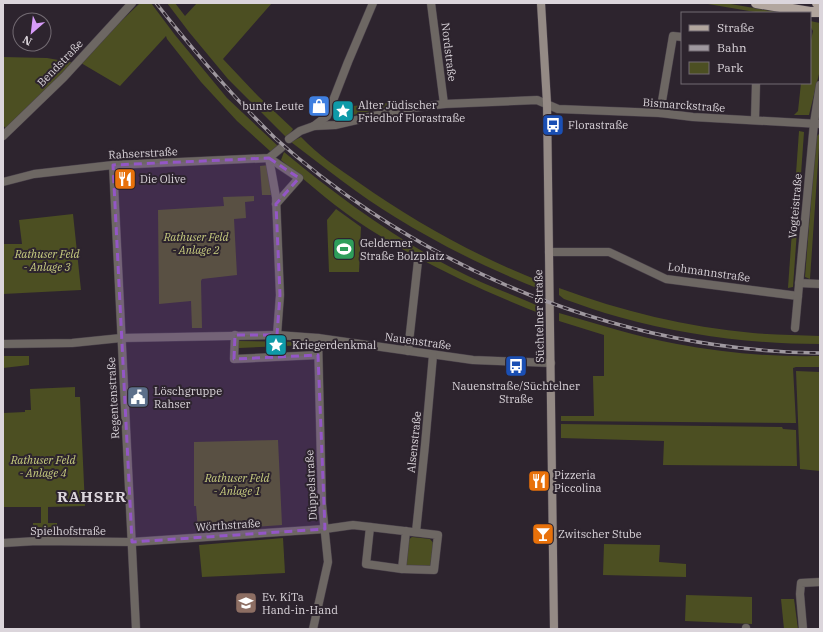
<svg xmlns="http://www.w3.org/2000/svg" width="823" height="632" font-family="'IBM Plex Serif',serif">
<style>
.green{fill:#4c4f22}
.lines{fill:none;stroke-linecap:round;stroke-linejoin:round}
.street-casing{stroke:#49404a;stroke-width:9}
.secondary-casing{stroke:#49404a;stroke-width:9}
.primary-casing{stroke:#49404a;stroke-width:11}
.street{stroke:#6d6763;stroke-width:8}
.secondary{stroke:#948a85;stroke-width:8}
.primary{stroke:#b2a69e;stroke-width:10}
.rail-casing{stroke:#9f989f;stroke-width:3.5}
.rail{stroke:#2d242e;stroke-width:2;stroke-dasharray:6;stroke-linecap:butt}
.marked{fill:#9356c6;fill-opacity:0.2;stroke:#9356c6;stroke-width:3;stroke-dasharray:8 5;stroke-linejoin:round}
.labels{text-anchor:middle;dominant-baseline:central;stroke-width:4;stroke-linejoin:round;paint-order:stroke}
.street-label{font-size:11px;fill:#dbd5db;stroke:#2d242e}
.poi-label{font-size:11px;fill:#dbd5db;stroke:#2d242e;text-anchor:start}
.park-label{font-size:11px;font-style:italic;fill:#c9ce80;stroke:#2d242e}
.district-label{font-size:15px;font-weight:bold;letter-spacing:1px;fill:#dbd5db;stroke:#2d242e}
</style>
<rect width="100%" height="100%" fill="#2d242e"/>
<g class="green">
<path d="M 140,3 L 151,3 L 175,35 L 227,98 L 279,147 L 273,151 L 270,151 L 237,121 L 201,82 L 167,39 L 166,36 L 120,86 L 81,63 L 89,52 Z"/>
<path d="M 167,3 L 175,3 L 185,16 L 197,3 L 272,3 L 223,59 L 258,96 L 293,129 L 287,138 L 228,79 L 189,32 Z"/>
<path d="M 702,3 L 725,3 L 783,13 L 761,13 Z"/>
<path d="M 810,21 L 820,23 L 820,70 L 809,115 L 794,115 L 798,111 L 801,83 L 810,83 L 810,45 L 813,31 L 810,26 Z"/>
<path d="M 3,57 L 47,58 L 75,63 L 7,130 L 3,125 Z"/>
<path d="M 402,102 L 402,104 L 339,118 L 337,116 L 340,107 Z"/>
<path d="M 799,131 L 804,132 L 793,287 L 788,288 Z"/>
<path d="M 820,133 L 810,279 L 805,277 L 816,137 Z"/>
<path d="M 301,137 C 318,155 339,169 358,182 C 416,223 476,256 542,282 L 542,290 C 491,270 442,246 395,217 C 359,195 325,168 291,142 Z"/>
<path d="M 284,152 C 337,196 393,237 454,269 C 482,284 514,295 543,308 L 544,315 C 479,290 411,258 354,219 C 328,201 305,180 281,160 Z"/>
<path d="M 269,165 L 271,195 L 262,195 L 260,166 Z"/>
<path d="M 254,196 L 254,201 L 245,202 L 246,218 L 234,219 L 237,275 L 202,279 L 201,281 L 202,328 L 192,328 L 191,301 L 159,304 L 158,210 L 224,206 L 223,197 Z"/>
<path d="M 336,209 L 361,227 L 359,272 L 329,272 L 327,220 Z"/>
<path d="M 73,214 L 81,290 L 3,294 L 3,244 L 22,244 L 19,220 Z"/>
<path d="M 559,288 C 621,311 687,327 753,333 C 775,335 798,335 820,336 L 820,344 C 752,344 684,335 619,317 C 600,312 582,305 564,299 L 559,295 Z"/>
<path d="M 559,313 C 598,324 637,337 677,344 C 724,353 772,357 820,356 L 820,367 L 796,367 L 793,368 L 796,423 L 561,421 L 561,416 L 594,416 L 593,376 L 604,376 L 604,335 L 559,321 Z"/>
<path d="M 239,341 L 308,342 L 308,345 L 239,348 Z"/>
<path d="M 3,356 L 29,356 L 29,365 L 3,368 Z"/>
<path d="M 796,371 L 820,372 L 820,471 L 800,469 Z"/>
<path d="M 75,387 L 75,397 L 80,397 L 85,506 L 48,507 L 48,523 L 57,523 L 57,537 L 33,538 L 33,523 L 41,523 L 41,507 L 4,507 L 3,413 L 25,412 L 25,410 L 31,410 L 30,389 Z"/>
<path d="M 561,424 L 782,427 L 783,429 L 796,430 L 797,466 L 663,465 L 664,441 L 561,438 Z"/>
<path d="M 278,440 L 282,525 L 198,531 L 196,506 L 194,506 L 194,442 Z"/>
<path d="M 412,537 L 430,539 L 434,544 L 432,565 L 427,569 L 409,567 L 405,563 L 407,541 Z"/>
<path d="M 283,538 L 285,573 L 202,577 L 199,545 Z"/>
<path d="M 604,544 L 660,545 L 659,562 L 686,564 L 686,577 L 603,575 Z"/>
<path d="M 686,595 L 752,597 L 752,624 L 685,621 Z"/>
<path d="M 781,599 L 794,599 L 798,629 L 784,629 Z"/>
</g>
<g class="lines">
<g class="street-casing">
<g id="street">
<path d="M 431,3 L 444,104"/>
<path d="M 660,113 L 673,36 L 682,37"/>
<path d="M 755,120 L 756,83"/>
<path d="M 314,126 L 335,125 L 404,109 L 444,104 L 537,100 L 558,109 L 660,113 L 693,117 L 820,124"/>
<path d="M 3,136 L 64,77 L 132,3"/>
<path d="M 289,139 L 300,131 L 314,126 L 327,116 L 348,62 L 373,3"/>
<path d="M 269,158 L 276,197 L 280,295 L 277,335"/>
<path d="M 269,158 L 299,178 L 276,204"/>
<path d="M 113,165 L 136,629"/>
<path d="M 3,182 L 34,174 L 113,165 L 269,158 L 281,148"/>
<path d="M 549,252 L 609,252 L 666,279 L 798,296"/>
<path d="M 799,283 L 820,284"/>
<path d="M 795,328 L 814,123 L 820,85"/>
<path d="M 235,335 L 234,359 L 318,355"/>
<path d="M 3,344 L 72,343 L 121,338 L 277,335 L 318,338 L 473,360 L 551,363"/>
<path d="M 408,351 L 418,261"/>
<path d="M 370,527 L 366,564 L 402,569"/>
<path d="M 416,532 L 425,445 L 433,355"/>
<path d="M 3,543 L 37,541 L 132,542 L 325,529 L 353,525 L 438,535 L 434,570 L 402,569 L 406,531"/>
<path d="M 313,629 L 328,562 L 322,504 L 318,338"/>
<path d="M 746,629 L 746,628"/>
<path d="M 803,629 L 800,594 L 801,583 L 820,582"/>
</g>
</g>
<g class="secondary-casing">
<path id="secondary" d="M 541,3 L 547,103 L 554,629"/>
</g>
<g class="primary-casing">
<g id="primary">
<path d="M 756,3 L 810,12 L 820,12"/>
<path d="M 817,3 L 820,5"/>
</g>
</g>
<use href="#street" class="street"/>
<use href="#secondary" class="secondary"/>
<use href="#primary" class="primary"/>
<g class="rail-casing">
<path id="rail" d="M 156,3 C 193,50 232,96 275,138 C 305,165 338,190 371,212 C 504,300 660,351 820,353"/>
</g>
<use href="#rail" class="rail"/>
</g>
<path class="marked" d="M 269,158 L 299,178 L 276,204 L 280,295 L 277,335 L 235,335 L 234,359 L 318,355 L 325,529 L 132,542 L 113,165 Z"/>
<defs>
<g id="shop-square" transform="scale(1.15)"><rect x="-9" y="-9" width="18" height="18" rx="4" fill="#3f7fe0" stroke="#2d242e"/><path d="M-5-2.5h2.3a2.7 3.5 0 0 1 5.4 0H5L5.5 6h-11ZM-1.5-2.5h3a1.5 2.3 0 0 0-3 0Z" fill="#fff"/></g>
<g id="sight-square" transform="scale(1.15)"><rect x="-9" y="-9" width="18" height="18" rx="4" fill="#0f9aa8" stroke="#2d242e"/><path d="M0-6L1.8-2.2L6-1.7L2.9 1.2L3.7 5.4L0 3.3L-3.7 5.4L-2.9 1.2L-6-1.7L-1.8-2.2Z" fill="#fff"/></g>
<g id="bus-square" transform="scale(1.15)"><rect x="-9" y="-9" width="18" height="18" rx="4" fill="#1a4fb4" stroke="#2d242e"/><path d="M-5-6H5V4H4V6H2V4H-2V6H-4V4H-5ZM-3.5-4V0h7V-4ZM-3.5 1.2v1.5H-2V1.2ZM2 1.2v1.5H3.5V1.2Z" fill="#fff"/></g>
<g id="restaurant-square" transform="scale(1.15)"><rect x="-9" y="-9" width="18" height="18" rx="4" fill="#e8710a" stroke="#2d242e"/><path d="M-5-6h1v4h1v-4h1v4h1v-4h1v5L-1.5 .5V6h-2V.5L-5-1ZM5-6V6H3V1.5H1.5Q1.5-4 5-6Z" fill="#fff"/></g>
<g id="stadium-square" transform="scale(1.15)"><rect x="-9" y="-9" width="18" height="18" rx="4" fill="#2e9e5b" stroke="#2d242e"/><path d="M0-5a6.5 5 0 1 0 0 10a6.5 5 0 1 0 0-10ZM-3.5-1.8h7v3.6h-7Z" fill="#fff"/></g>
<g id="civic-square" transform="scale(1.15)"><rect x="-9" y="-9" width="18" height="18" rx="4" fill="#5c6f8a" stroke="#2d242e"/><path d="M-.6-6.5H3V-4.5H.6V-3L4-1V1h2V6H-6V1h2V-1L-.6-3ZM-1.2 2.5V6h2.4V2.5Z" fill="#fff"/></g>
<g id="bar-square" transform="scale(1.15)"><rect x="-9" y="-9" width="18" height="18" rx="4" fill="#e8710a" stroke="#2d242e"/><path d="M-6-5H6L.8 .8V4.5H3.5V6h-7V4.5H-.8V.8Z" fill="#fff"/></g>
<g id="school-square" transform="scale(1.15)"><rect x="-9" y="-9" width="18" height="18" rx="4" fill="#8d6e63" stroke="#2d242e"/><path d="M0-5L7-2L0 1L-7-2ZM-4 1L0 2.5L4 1V4Q0 6-4 4Z" fill="#fff"/></g>
</defs>
<g fill-rule="evenodd">
<use href="#shop-square" x="319" y="106"/>
<use href="#sight-square" x="343" y="111"/>
<use href="#bus-square" x="553" y="125"/>
<use href="#restaurant-square" x="125" y="179"/>
<use href="#stadium-square" x="344" y="249"/>
<use href="#sight-square" x="276" y="345"/>
<use href="#bus-square" x="516" y="366"/>
<use href="#civic-square" x="138" y="397"/>
<use href="#restaurant-square" x="539" y="481"/>
<use href="#bar-square" x="543" y="534"/>
<use href="#school-square" x="246" y="603"/>
</g>
<g class="labels">
<g class="street-label">
<text transform="translate(449 52) rotate(83)">Nordstraße</text>
<text transform="translate(60 63) rotate(-46)">Bendstraße</text>
<text transform="translate(684 105) rotate(4)">Bismarckstraße</text>
<text transform="translate(143 153) rotate(-3)">Rahserstraße</text>
<text transform="translate(795 206) rotate(-85)">Vogteistraße</text>
<text transform="translate(709 272) rotate(8)">Lohmannstraße</text>
<text transform="translate(539 316) rotate(-91)">Süchtelner Straße</text>
<text transform="translate(418 341) rotate(8)">Nauenstraße</text>
<text transform="translate(113 398) rotate(-93)">Regentenstraße</text>
<text transform="translate(414 442) rotate(-84)">Alsenstraße</text>
<text transform="translate(311 485) rotate(-93)">Düppelstraße</text>
<text transform="translate(228 525) rotate(-4)">Wörthstraße</text>
<text x="68" y="531">Spielhofstraße</text>
</g>
<g class="poi-label">
<text x="358" y="105">Alter Jüdischer<tspan x="358" dy="13">Friedhof Florastraße</tspan></text>
<text x="304" y="106" text-anchor="end">bunte Leute</text>
<text x="568" y="125">Florastraße</text>
<text x="140" y="179">Die Olive</text>
<text x="360" y="243">Gelderner<tspan x="360" dy="13">Straße Bolzplatz</tspan></text>
<text x="292" y="345">Kriegerdenkmal</text>
<text x="516" y="386" text-anchor="middle">Nauenstraße/Süchtelner<tspan x="516" dy="13">Straße</tspan></text>
<text x="154" y="391">Löschgruppe<tspan x="154" dy="13">Rahser</tspan></text>
<text x="554" y="475">Pizzeria<tspan x="554" dy="13">Piccolina</tspan></text>
<text x="558" y="534">Zwitscher Stube</text>
<text x="262" y="597">Ev. KiTa<tspan x="262" dy="13">Hand-in-Hand</tspan></text>
</g>
<g class="park-label">
<text x="196" y="237">Rathuser Feld<tspan x="196" dy="13">- Anlage 2</tspan></text>
<text x="47" y="254">Rathuser Feld<tspan x="47" dy="13">- Anlage 3</tspan></text>
<text x="43" y="460">Rathuser Feld<tspan x="43" dy="13">- Anlage 4</tspan></text>
<text x="237" y="478">Rathuser Feld<tspan x="237" dy="13">- Anlage 1</tspan></text>
</g>
<g class="district-label">
<text x="92" y="496">RAHSER</text>
</g>
</g>
<rect width="823" height="632" fill="none" stroke="#dbd5db" stroke-width="8"/>
<rect x="681" y="12" width="130" height="72" fill="#2d242e" stroke="#736b73"/>
<rect x="689" y="25" width="20" height="6" fill="#b2a69e" stroke="#736b73"/>
<text x="717" y="32" font-size="12" fill="#dbd5db">Straße</text>
<rect x="689" y="45" width="20" height="6" fill="#9f989f" stroke="#736b73"/>
<text x="717" y="52" font-size="12" fill="#dbd5db">Bahn</text>
<rect x="689" y="62" width="20" height="12" fill="#4c4f22" stroke="#736b73"/>
<text x="717" y="72" font-size="12" fill="#dbd5db">Park</text>
<g transform="translate(32 32) rotate(208)"><circle r="19" fill="#2d242e" stroke="#736b73"/>
<path d="M0-3L7 15L0 10L-7 15Z" fill="#d79bf9"/>
<text y="-6" font-size="11" font-weight="bold" text-anchor="middle" fill="#dbd5db">N</text>
</g>
</svg>
